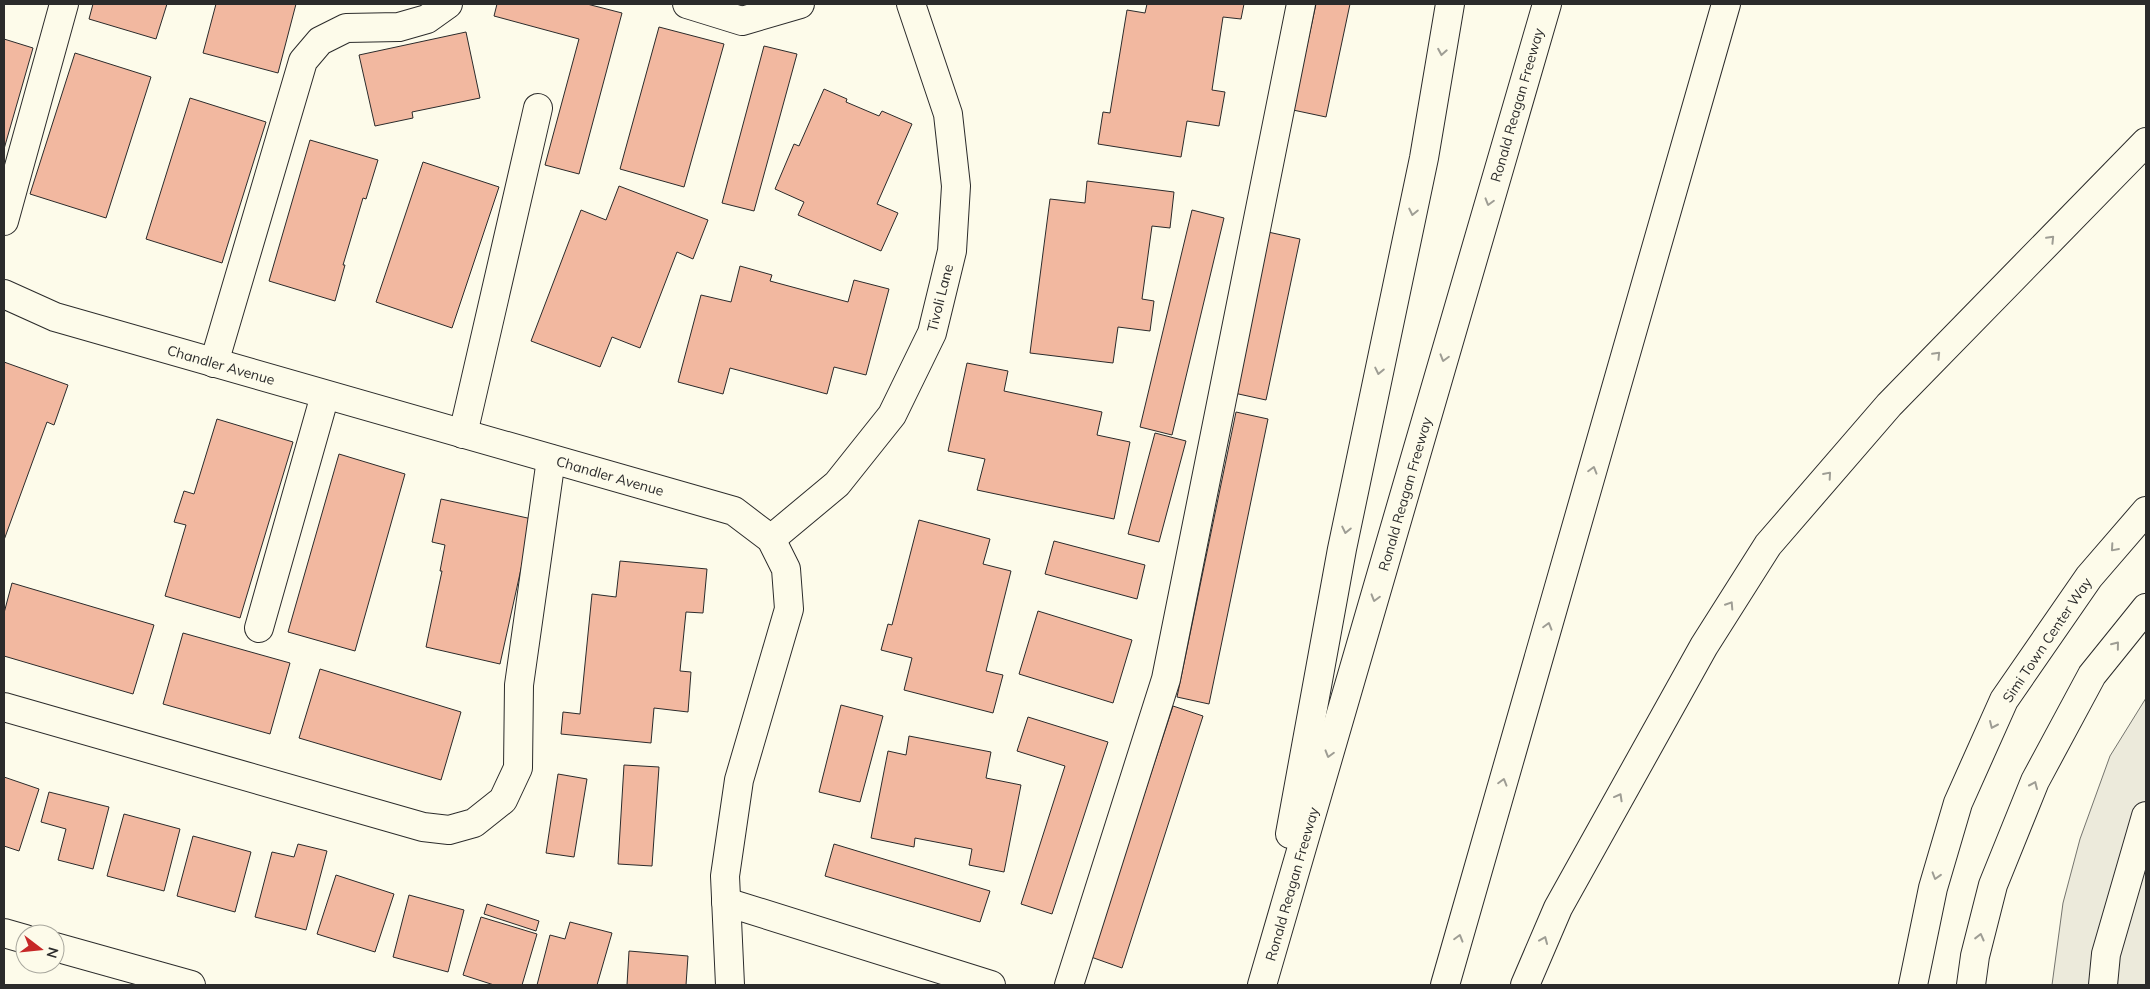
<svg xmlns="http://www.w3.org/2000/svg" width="2150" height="989" font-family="Mulish,sans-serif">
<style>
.parking{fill:#eceadb;stroke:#74746e}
.building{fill:#f2b8a0;stroke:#2b2b2b}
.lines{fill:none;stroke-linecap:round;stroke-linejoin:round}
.minor-casing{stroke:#2b2b2b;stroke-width:30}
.highway-casing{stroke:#2b2b2b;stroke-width:30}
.minor{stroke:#fdfbea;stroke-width:28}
.highway{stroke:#fdfbea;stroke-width:28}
.oneway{stroke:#9e9d94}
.labels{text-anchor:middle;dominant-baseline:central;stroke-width:4;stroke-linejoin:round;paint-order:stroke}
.street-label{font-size:14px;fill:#2b2b2b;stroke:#fdfbea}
</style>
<rect width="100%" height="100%" fill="#fdfbea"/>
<path class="parking" d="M 2146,698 L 2146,985 L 2052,985 L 2063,903 L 2080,839 L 2110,756 Z"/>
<g class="building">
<path d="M 93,4 L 167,4 L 156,39 L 89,19 Z"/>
<path d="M 216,4 L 296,4 L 278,73 L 203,53 Z"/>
<path d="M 497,4 L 587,4 L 622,13 L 579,174 L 545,165 L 579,39 L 494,16 Z"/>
<path d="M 1147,4 L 1244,4 L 1241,19 L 1223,17 L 1212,90 L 1225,92 L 1219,126 L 1187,121 L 1181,157 L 1098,144 L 1103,112 L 1110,113 L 1127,10 L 1145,13 Z"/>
<path d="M 1316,4 L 1350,4 L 1326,117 L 1293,110 Z"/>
<path d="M 659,27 L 724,44 L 684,187 L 620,169 Z"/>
<path d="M 466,32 L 480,98 L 412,112 L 413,118 L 375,126 L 359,55 Z"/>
<path d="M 4,39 L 33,48 L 4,149 Z"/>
<path d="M 764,46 L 797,54 L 754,211 L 722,203 Z"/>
<path d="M 75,53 L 151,77 L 106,218 L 30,194 Z"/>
<path d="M 824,89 L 847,99 L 846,102 L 879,116 L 882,111 L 912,124 L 877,204 L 898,213 L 881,251 L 798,215 L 804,202 L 775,189 L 794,144 L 799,146 Z"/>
<path d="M 190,98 L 266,122 L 222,263 L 146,239 Z"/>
<path d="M 310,140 L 378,160 L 366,199 L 363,198 L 343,265 L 345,265 L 335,301 L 269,281 Z"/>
<path d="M 423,162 L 499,187 L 452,328 L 376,302 Z"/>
<path d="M 1087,181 L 1174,192 L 1170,228 L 1152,226 L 1142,299 L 1154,301 L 1150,331 L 1118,327 L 1113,363 L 1030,353 L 1050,199 L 1085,203 Z"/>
<path d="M 619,186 L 708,220 L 693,259 L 677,252 L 640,348 L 612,337 L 600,367 L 531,341 L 581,210 L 606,220 Z"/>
<path d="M 1192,210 L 1224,218 L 1172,435 L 1140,427 Z"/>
<path d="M 1268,232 L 1300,239 L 1266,400 L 1234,393 Z"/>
<path d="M 740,266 L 772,275 L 770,281 L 848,302 L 854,280 L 889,289 L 866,375 L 834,367 L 827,394 L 730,368 L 723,394 L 678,382 L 701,295 L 731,302 Z"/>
<path d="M 4,362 L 68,385 L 54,425 L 47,422 L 4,540 Z"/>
<path d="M 967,363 L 1008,371 L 1004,391 L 1102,412 L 1097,435 L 1130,442 L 1114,519 L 977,490 L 985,459 L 948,451 Z"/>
<path d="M 1236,412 L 1268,419 L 1209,704 L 1177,697 Z"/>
<path d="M 217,419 L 293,442 L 240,618 L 165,596 L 186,525 L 174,522 L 184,491 L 194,494 Z"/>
<path d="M 1155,433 L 1186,441 L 1159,542 L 1128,534 Z"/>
<path d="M 339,454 L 405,474 L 355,651 L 288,632 Z"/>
<path d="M 441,499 L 532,519 L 500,664 L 426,647 L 442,571 L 440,571 L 445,545 L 432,542 Z"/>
<path d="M 919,520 L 990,539 L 983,564 L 1011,571 L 986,671 L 1003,675 L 993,713 L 904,690 L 912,658 L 881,650 L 888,624 L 892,625 Z"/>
<path d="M 1054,541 L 1145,565 L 1137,599 L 1045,574 Z"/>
<path d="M 620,561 L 707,569 L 703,613 L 686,612 L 680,671 L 691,672 L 688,712 L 654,708 L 651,743 L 561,734 L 563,712 L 580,714 L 592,594 L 616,597 Z"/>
<path d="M 12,583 L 154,625 L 133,694 L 4,656 L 4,613 Z"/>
<path d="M 1038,611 L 1132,640 L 1113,703 L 1019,674 Z"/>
<path d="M 183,633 L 290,663 L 270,734 L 163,704 Z"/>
<path d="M 320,669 L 461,712 L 441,780 L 299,738 Z"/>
<path d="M 841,705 L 883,716 L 860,802 L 819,792 Z"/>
<path d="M 1173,706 L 1203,716 L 1122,968 L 1091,957 Z"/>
<path d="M 1028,717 L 1108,742 L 1052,914 L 1021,904 L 1065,766 L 1017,751 Z"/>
<path d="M 909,736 L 991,752 L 986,778 L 1021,785 L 1004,872 L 969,865 L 972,849 L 915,838 L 914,847 L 871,838 L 888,751 L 906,755 Z"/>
<path d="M 624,765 L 659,767 L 652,866 L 618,864 Z"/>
<path d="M 558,774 L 587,779 L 574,857 L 546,853 Z"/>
<path d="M 4,777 L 39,789 L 19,851 L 4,846 Z"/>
<path d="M 49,792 L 109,807 L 93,869 L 58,860 L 66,829 L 41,822 Z"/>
<path d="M 124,814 L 180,829 L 164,891 L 107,876 Z"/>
<path d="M 193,836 L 251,852 L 235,912 L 177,896 Z"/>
<path d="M 298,844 L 327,851 L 306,930 L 255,917 L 272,852 L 294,857 Z"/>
<path d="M 834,844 L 990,891 L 980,922 L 825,876 Z"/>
<path d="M 336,875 L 394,894 L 375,952 L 317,934 Z"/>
<path d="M 409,895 L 464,910 L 448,972 L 393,957 Z"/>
<path d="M 487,904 L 539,921 L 536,931 L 484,914 Z"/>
<path d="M 481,917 L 537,934 L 522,985 L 494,985 L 463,975 Z"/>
<path d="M 570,922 L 612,933 L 597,985 L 537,985 L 550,935 L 565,939 Z"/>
<path d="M 629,951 L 688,956 L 686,985 L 627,985 Z"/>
</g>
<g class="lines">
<g class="minor-casing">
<g id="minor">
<path d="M 687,4 L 742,21 L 800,4"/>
<path d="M 4,221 L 64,4"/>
<path d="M 4,294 L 55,317 L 734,511 L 771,539 L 786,569 L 789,609 L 739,780 L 725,876 L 730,985"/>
<path d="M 214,363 L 303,61 L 320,41 L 346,28 L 399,27 L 427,19 L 448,4"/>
<path d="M 463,434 L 538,108"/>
<path d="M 771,539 L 837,484 L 892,415 L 932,333 L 952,251 L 956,186 L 948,114 L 911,4"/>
<path d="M 259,628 L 325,395"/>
<path d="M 4,707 L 423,827 L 449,830 L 474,823 L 503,800 L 518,768 L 519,685 L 551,459"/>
<path d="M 726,902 L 991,985"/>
<path d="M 4,933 L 25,939"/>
<path d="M 55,947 L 191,985"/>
<path d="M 1069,985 L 1166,679 L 1301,4"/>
<path d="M 1913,985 L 1933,888 L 1958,803 L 2004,700 L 2089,577 L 2146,511"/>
<path d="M 1971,985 L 1975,956 L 1993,885 L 2035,781 L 2092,675 L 2146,608"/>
<path d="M 2103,985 L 2106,954 L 2146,816"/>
</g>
</g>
<g class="highway-casing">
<g id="highway">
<path d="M 1290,834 L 1342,549 L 1424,158 L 1450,4"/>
<path d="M 1262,985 L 1547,4"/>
<path d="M 1445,985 L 1726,4"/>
<path d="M 1525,985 L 1558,908 L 1704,646 L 1768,545 L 1889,405 L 2146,142"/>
</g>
</g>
<use href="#minor" class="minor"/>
<use href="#highway" class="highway"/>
</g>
<defs><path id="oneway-chevron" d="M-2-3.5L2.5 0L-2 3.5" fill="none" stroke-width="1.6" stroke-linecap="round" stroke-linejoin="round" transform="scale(1.25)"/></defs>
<g class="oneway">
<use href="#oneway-chevron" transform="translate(1442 52) rotate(100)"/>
<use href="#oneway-chevron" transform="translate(1489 202) rotate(106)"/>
<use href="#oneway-chevron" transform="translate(1413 212) rotate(102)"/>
<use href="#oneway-chevron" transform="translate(2051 239) rotate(-46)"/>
<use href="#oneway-chevron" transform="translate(1937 355) rotate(-46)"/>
<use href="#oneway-chevron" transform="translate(1444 358) rotate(106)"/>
<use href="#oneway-chevron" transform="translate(1379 371) rotate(102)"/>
<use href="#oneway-chevron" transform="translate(1593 470) rotate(-74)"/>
<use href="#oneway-chevron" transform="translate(1828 475) rotate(-49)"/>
<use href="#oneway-chevron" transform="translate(1346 530) rotate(102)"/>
<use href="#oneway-chevron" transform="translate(2114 548) rotate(131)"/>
<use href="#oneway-chevron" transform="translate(1375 598) rotate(106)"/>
<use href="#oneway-chevron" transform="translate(1730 605) rotate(-57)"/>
<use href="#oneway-chevron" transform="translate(1548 626) rotate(-74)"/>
<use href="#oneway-chevron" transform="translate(2116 645) rotate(-51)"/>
<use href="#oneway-chevron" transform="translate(1993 725) rotate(114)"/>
<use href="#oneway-chevron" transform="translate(1329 754) rotate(106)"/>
<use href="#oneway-chevron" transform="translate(1503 782) rotate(-74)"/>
<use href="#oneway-chevron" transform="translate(2034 785) rotate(-66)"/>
<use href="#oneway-chevron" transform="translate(1619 797) rotate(-61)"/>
<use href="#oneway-chevron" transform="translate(1936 876) rotate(107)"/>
<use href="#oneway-chevron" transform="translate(1980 937) rotate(-76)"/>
<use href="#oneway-chevron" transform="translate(1459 938) rotate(-74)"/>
<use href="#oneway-chevron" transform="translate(1544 940) rotate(-67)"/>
</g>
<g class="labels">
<g class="street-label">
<text transform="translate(1517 105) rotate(-74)">Ronald Reagan Freeway</text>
<text transform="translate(940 298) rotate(-76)">Tivoli Lane</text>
<text transform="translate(221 365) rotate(16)">Chandler Avenue</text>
<text transform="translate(610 476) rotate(16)">Chandler Avenue</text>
<text transform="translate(1405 494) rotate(-74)">Ronald Reagan Freeway</text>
<text transform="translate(2047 640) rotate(-56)">Simi Town Center Way</text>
<text transform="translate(1292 884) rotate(-74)">Ronald Reagan Freeway</text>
</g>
</g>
<rect width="2150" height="989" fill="none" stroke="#2b2b2b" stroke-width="10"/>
<g transform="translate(40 949) rotate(106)"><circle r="24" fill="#fdfbea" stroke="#a9a89e"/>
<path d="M0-4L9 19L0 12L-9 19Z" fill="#c62828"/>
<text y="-8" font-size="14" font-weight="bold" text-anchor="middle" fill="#2b2b2b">N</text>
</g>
</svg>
